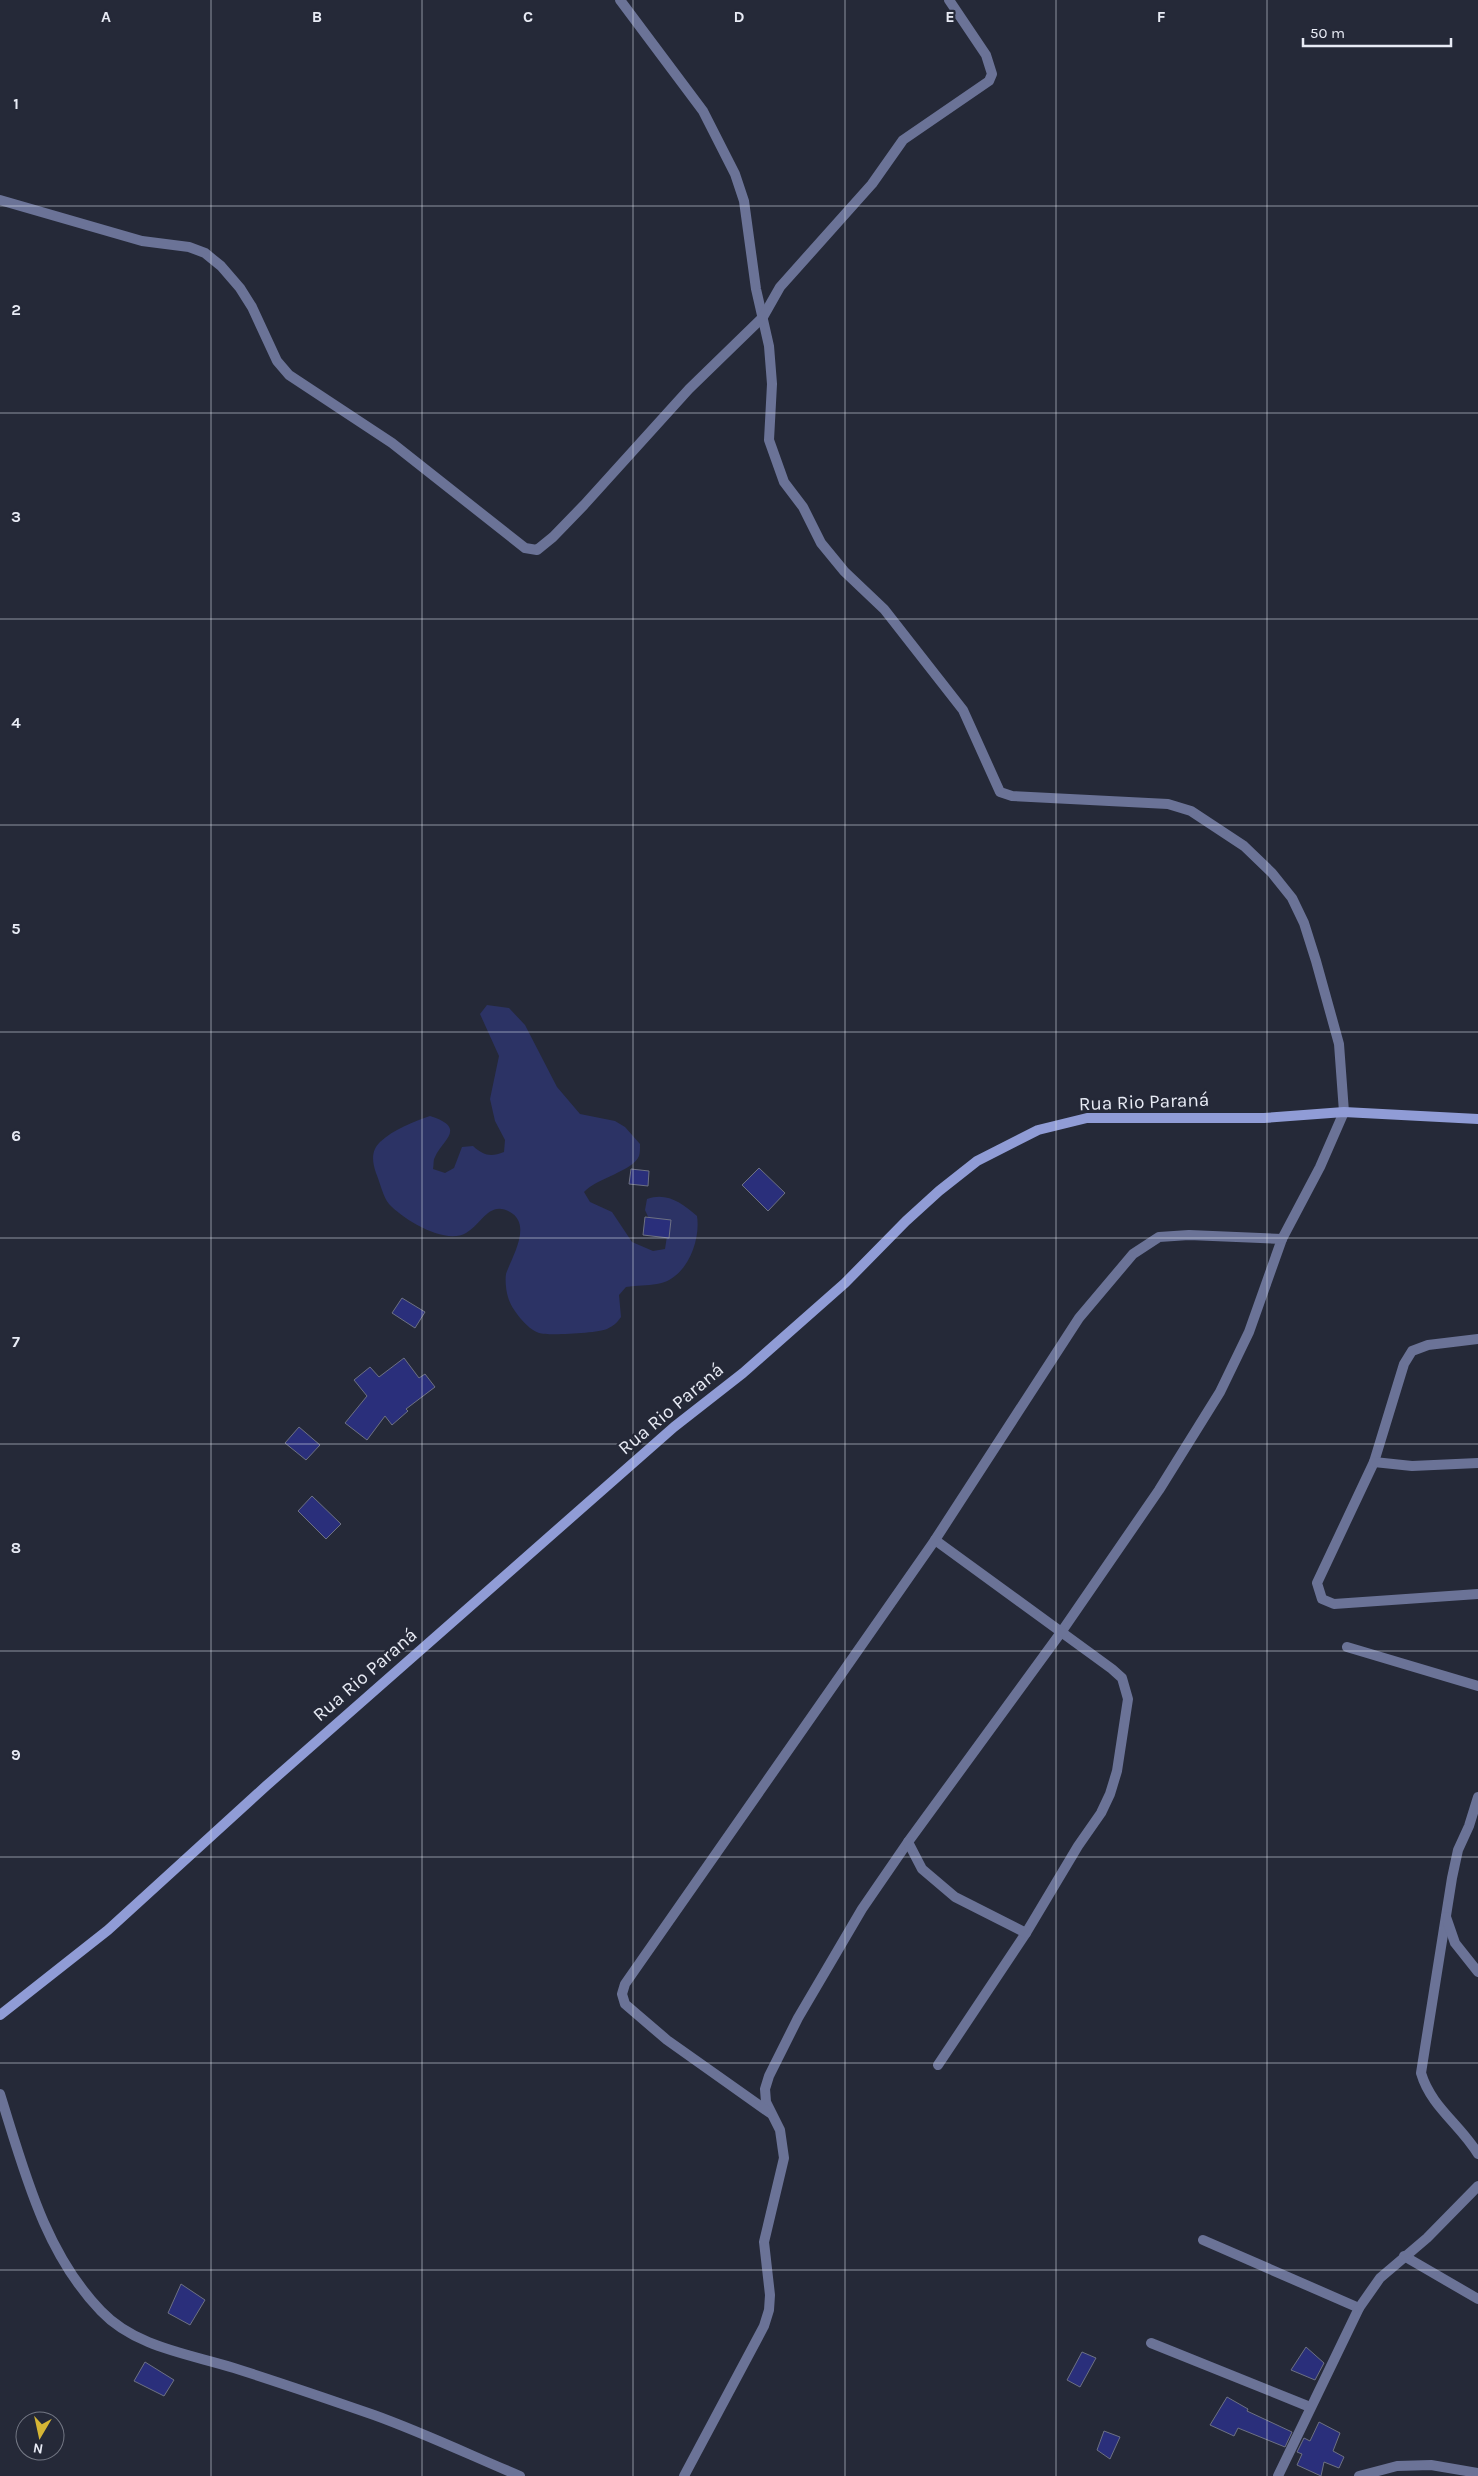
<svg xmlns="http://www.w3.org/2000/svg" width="1478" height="2476" font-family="Karla,sans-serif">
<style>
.green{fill:#2c3365}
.building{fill:#2a2f7b;stroke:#6d7183}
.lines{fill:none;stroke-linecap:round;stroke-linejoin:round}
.street{stroke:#6b7397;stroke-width:10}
.secondary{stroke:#909cd6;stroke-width:10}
.grid{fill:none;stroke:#e8ebf5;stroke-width:1;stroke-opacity:0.55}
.labels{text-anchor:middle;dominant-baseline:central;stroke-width:4.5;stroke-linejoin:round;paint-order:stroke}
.street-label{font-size:19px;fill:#e8ebf5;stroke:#252938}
.grid-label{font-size:16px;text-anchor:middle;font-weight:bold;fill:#e8ebf5;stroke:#252938;stroke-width:4.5;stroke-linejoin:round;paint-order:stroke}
</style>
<rect width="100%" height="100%" fill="#252938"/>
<path class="green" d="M 487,1005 L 509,1008 L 525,1025 L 557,1087 L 580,1114 L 615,1121 L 625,1127 L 640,1144 C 640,1148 640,1153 639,1156 C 633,1171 597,1178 584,1192 L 590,1202 L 612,1212 L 632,1242 L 653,1251 L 665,1249 L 667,1236 L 650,1221 L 645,1210 L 647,1199 C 667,1192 682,1203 697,1216 C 701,1241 686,1280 657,1284 C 647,1286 637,1285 626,1287 L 619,1295 L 621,1317 C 617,1323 613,1326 607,1329 C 598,1333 548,1336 539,1333 C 527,1329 511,1309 508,1297 C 506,1291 505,1280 506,1274 C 511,1258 533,1225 510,1212 C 489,1200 481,1225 466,1233 C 445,1245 404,1220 389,1204 C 383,1197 380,1182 376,1173 C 372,1161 371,1151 380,1142 C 394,1129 413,1122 430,1116 C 468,1128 442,1140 435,1157 C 433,1160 434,1165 433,1169 L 445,1173 L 454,1168 L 462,1147 L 473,1146 C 484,1156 491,1157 504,1152 L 505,1140 L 495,1121 L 490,1099 L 499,1056 L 480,1014 Z"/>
<g class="building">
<path d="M 759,1168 L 785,1193 L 768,1211 L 742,1185 Z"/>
<path d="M 631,1169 L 649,1171 L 648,1186 L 629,1184 Z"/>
<path d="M 645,1217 L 671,1220 L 669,1238 L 643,1235 Z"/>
<path d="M 402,1298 L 425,1312 L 415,1328 L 392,1313 Z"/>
<path d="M 404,1358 L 419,1378 L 425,1374 L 435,1387 L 406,1409 L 408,1411 L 392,1425 L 385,1416 L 367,1440 L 345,1423 L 367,1396 L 354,1380 L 370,1367 L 379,1377 Z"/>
<path d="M 299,1427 L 320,1445 L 306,1460 L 285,1443 Z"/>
<path d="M 312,1496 L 341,1524 L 326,1539 L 298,1511 Z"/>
<path d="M 181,2284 L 205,2300 L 190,2325 L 168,2313 Z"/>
<path d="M 1306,2347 L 1324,2363 L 1315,2380 L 1291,2370 Z"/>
<path d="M 1082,2352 L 1096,2358 L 1080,2387 L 1067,2380 Z"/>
<path d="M 145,2362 L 174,2380 L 164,2396 L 134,2381 Z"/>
<path d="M 1227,2397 L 1248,2409 L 1247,2411 L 1292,2432 L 1285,2447 L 1238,2428 L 1234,2436 L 1210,2425 Z"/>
<path d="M 1319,2422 L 1340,2433 L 1333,2451 L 1344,2457 L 1339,2468 L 1324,2462 L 1321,2476 L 1297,2465 L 1302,2454 L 1297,2452 L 1304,2438 L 1310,2441 Z"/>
<path d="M 1104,2431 L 1120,2437 L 1110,2459 L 1097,2450 Z"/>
</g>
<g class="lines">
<g class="street">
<path d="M 620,0 L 703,111 L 735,174 L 744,201 L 756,289 L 769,346 L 772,384 L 769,440 L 784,482 L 803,507 L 821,543 L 844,571 L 884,609 L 963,710 L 1000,792 L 1012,796 L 1168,804 L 1191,811 L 1244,846 L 1272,873 L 1292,898 L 1304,923 L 1316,961 L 1339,1044 L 1344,1112 L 1320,1167 L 1282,1239 L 1249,1332 L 1220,1392 L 1159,1490 L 1062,1631 L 908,1842 L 862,1909 L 798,2018 L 769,2076 L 765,2089 L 766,2102 L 780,2130 L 784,2158 L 764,2242 L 770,2295 L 769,2310 L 764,2326 L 684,2476"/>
<path d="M 0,200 L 142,241 L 189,247 L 205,253 L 221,266 L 240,288 L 252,307 L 277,361 L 289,375 L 392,443 L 525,548 L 537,550 L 553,537 L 584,505 L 689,389 L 763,317 L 780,287 L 872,184 L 903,140 L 989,81 L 992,74 L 986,55 L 949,0"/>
<path d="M 1478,1339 L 1428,1345 L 1412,1351 L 1404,1364 L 1374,1462 L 1317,1583 L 1322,1599 L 1334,1604 L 1478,1594"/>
<path d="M 1374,1462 L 1412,1466 L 1478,1463"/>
<path d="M 935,1540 L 1112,1669 L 1122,1678 L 1128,1699 L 1117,1771 L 1110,1794 L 1101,1813 L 1078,1846 L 1026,1933 L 938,2065"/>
<path d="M 1347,1647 L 1478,1686"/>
<path d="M 1478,1797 L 1469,1826 L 1458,1850 L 1452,1878 L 1421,2073 C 1431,2107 1461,2125 1478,2154"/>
<path d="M 908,1842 L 922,1869 L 955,1897 L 1026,1933"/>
<path d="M 1446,1917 L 1455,1943 L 1478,1972"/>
<path d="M 0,2094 C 24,2170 44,2252 101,2311 C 135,2347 189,2354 234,2368 C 281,2383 328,2399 374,2415 C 424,2433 472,2456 520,2476"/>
<path d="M 770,2113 L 667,2040 L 625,2004 L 622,1994 L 625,1984 L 935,1540 L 1079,1318 L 1133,1254 L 1159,1237 L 1189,1235 L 1282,1239"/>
<path d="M 1203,2240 L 1359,2308"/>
<path d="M 1404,2256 L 1478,2299"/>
<path d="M 1151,2343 L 1310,2407"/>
<path d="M 1278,2476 L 1359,2308 L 1380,2278 L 1427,2238 L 1478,2186"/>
<path d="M 1359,2476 L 1397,2466 L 1431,2465 L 1478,2473"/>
</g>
<path class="secondary" d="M 0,2015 L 108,1930 L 266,1786 L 674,1427 L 743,1373 L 845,1283 L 906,1221 L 939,1191 L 977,1161 L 1038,1130 L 1087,1118 L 1264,1118 L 1344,1112 L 1478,1119"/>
</g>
<path class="grid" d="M 211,0 L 211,2476M 422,0 L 422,2476M 633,0 L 633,2476M 845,0 L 845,2476M 1056,0 L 1056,2476M 1267,0 L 1267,2476M 0,206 L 1478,206M 0,413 L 1478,413M 0,619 L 1478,619M 0,825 L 1478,825M 0,1032 L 1478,1032M 0,1238 L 1478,1238M 0,1444 L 1478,1444M 0,1651 L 1478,1651M 0,1857 L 1478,1857M 0,2063 L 1478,2063M 0,2270 L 1478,2270"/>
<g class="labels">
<g class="street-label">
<text transform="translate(1144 1102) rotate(-2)">Rua Rio Paraná</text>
<text transform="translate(671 1409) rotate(-40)">Rua Rio Paraná</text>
<text transform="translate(365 1675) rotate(-41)">Rua Rio Paraná</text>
</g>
</g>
<g class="grid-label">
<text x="106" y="22">A</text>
<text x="317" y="22">B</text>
<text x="528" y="22">C</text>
<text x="739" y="22">D</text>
<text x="950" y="22">E</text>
<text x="1161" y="22">F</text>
<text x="16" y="109">1</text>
<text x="16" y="315">2</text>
<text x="16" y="522">3</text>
<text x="16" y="728">4</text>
<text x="16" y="934">5</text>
<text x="16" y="1141">6</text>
<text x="16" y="1347">7</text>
<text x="16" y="1553">8</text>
<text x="16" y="1760">9</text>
</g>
<g transform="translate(40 2436) rotate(189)"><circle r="24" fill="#252938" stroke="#737784"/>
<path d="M0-4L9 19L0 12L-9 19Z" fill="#d5b535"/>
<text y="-8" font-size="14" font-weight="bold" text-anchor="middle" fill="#e8ebf5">N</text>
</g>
<path d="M1303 38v8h148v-8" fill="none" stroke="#e8ebf5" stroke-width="2.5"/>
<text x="1310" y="38" font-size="15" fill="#e8ebf5" stroke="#252938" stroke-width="4" paint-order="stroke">50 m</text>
</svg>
